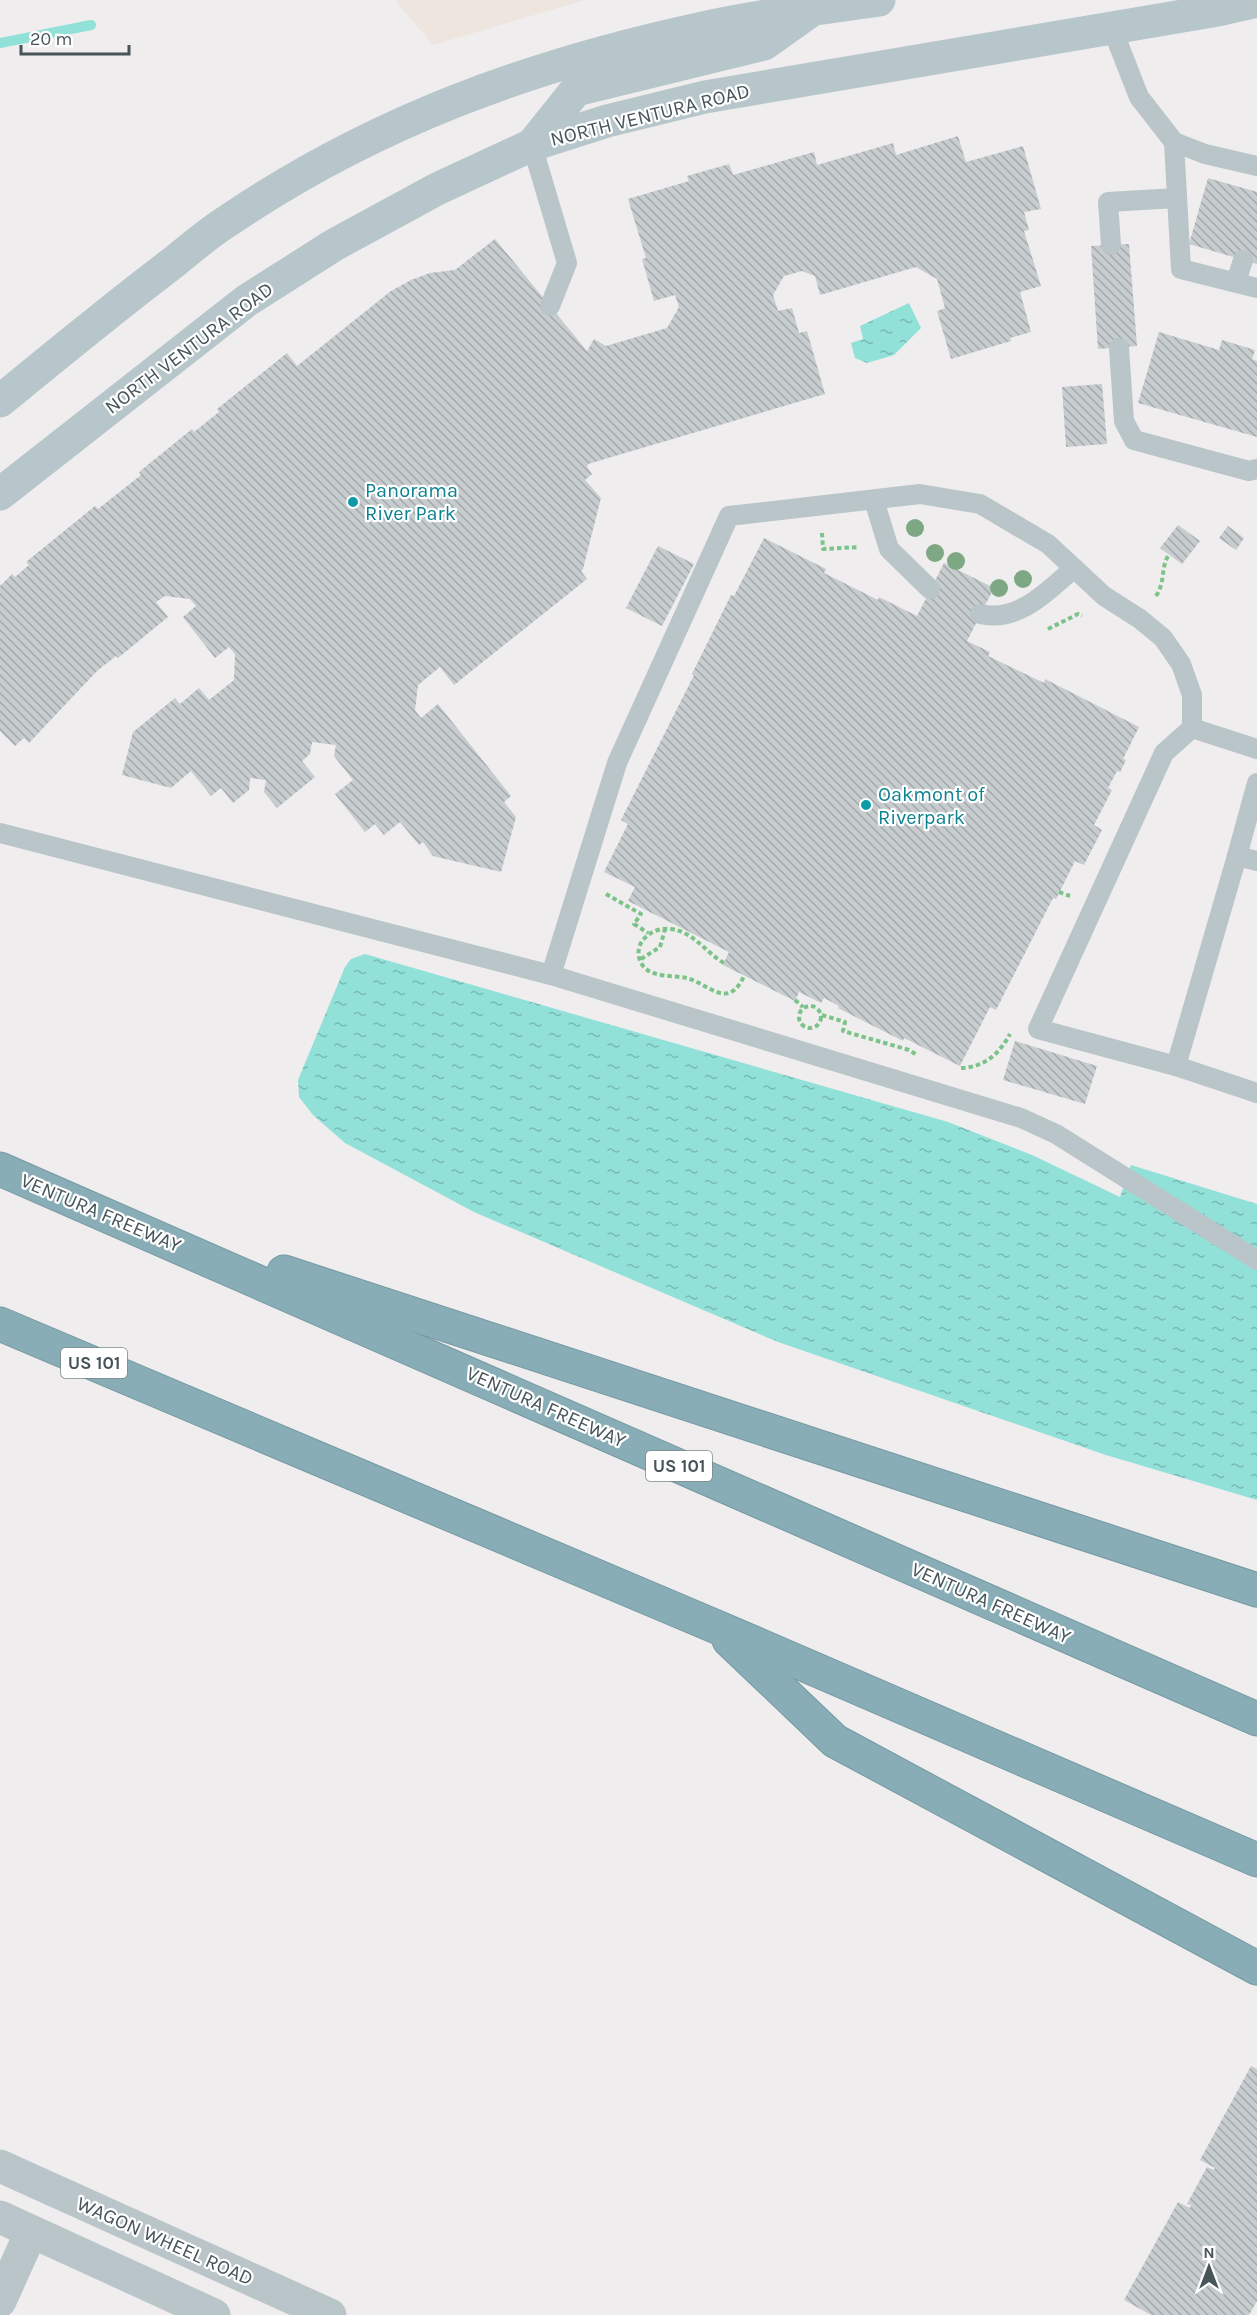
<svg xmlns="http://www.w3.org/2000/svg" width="1257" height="2315" font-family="Karla,sans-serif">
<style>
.commercial{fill:#eee5de}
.water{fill:url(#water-ripples)}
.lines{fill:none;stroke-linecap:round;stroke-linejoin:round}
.stream{stroke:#91e1d9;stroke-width:10}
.building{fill:url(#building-back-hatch)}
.motorway-casing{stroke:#7599a2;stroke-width:35}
.path{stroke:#7bc389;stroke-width:4;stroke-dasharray:4.5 3;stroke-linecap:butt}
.service{stroke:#b9c5c8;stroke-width:20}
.minor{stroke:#b9c5c8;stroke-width:33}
.tertiary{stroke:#b9c5c8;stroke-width:33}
.secondary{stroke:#b7c6ca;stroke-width:33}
.motorway{stroke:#89adb6;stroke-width:33}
.tree{fill:#7ea884}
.culture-dot{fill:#0f9aa8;stroke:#fff;stroke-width:2}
.labels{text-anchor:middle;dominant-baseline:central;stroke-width:4.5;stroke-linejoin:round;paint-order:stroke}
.shield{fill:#fff;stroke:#7e888a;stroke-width:1.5}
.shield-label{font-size:18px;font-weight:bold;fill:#475558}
.street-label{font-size:20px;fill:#475558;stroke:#fff}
.culture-label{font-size:20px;fill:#0d838f;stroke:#fff;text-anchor:start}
</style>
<defs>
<pattern id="water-ripples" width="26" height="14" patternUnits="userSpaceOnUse" patternTransform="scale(1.5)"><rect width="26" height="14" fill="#91e1d9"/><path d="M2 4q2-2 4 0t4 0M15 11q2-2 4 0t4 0" fill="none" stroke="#78b9b3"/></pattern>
<pattern id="building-back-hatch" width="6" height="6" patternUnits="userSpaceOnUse" patternTransform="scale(1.5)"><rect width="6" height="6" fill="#c7ccce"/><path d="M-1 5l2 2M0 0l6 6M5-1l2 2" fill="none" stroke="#a3a8aa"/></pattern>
</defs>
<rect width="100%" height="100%" fill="#efeded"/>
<path class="commercial" d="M 395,0 L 585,0 L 433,45 Z"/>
<g class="water">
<path d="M 909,303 L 921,328 L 894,355 L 867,363 L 855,358 L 851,343 L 863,339 L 860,326 Z"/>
<path d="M 365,954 L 948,1122 L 1032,1155 L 1120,1197 L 1131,1165 L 1257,1204 L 1257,1500 L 1106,1455 L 778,1342 L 474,1212 L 345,1143 L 313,1115 L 299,1097 L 298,1080 L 345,967 L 351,959 Z"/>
</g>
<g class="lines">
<path class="stream" d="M 0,43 L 91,25"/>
</g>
<g class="building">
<path d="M 958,136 L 966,162 L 1023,146 L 1041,209 L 1024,212 L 1029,230 L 1024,231 L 1041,286 L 1020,292 L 1031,332 L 1010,338 L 1011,341 L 951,359 L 937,311 L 945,308 L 937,279 L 916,267 L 820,295 L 815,276 L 802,271 L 784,276 L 773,295 L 778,311 L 792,308 L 799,333 L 807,331 L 825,394 L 588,464 L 587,467 L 592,474 L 585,480 L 601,498 L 583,569 L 581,571 L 587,579 L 454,685 L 440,667 L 418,685 L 415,710 L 421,718 L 438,704 L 511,796 L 504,802 L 516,817 L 501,872 L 433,856 L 423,842 L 419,845 L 400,822 L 384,835 L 375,824 L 365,832 L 335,794 L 353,780 L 334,756 L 336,745 L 312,742 L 310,754 L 302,761 L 315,777 L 277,808 L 264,792 L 266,780 L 250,778 L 249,790 L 233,803 L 221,788 L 211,796 L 191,771 L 171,788 L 122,775 L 133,732 L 175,698 L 180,704 L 199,688 L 209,700 L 234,680 L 235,654 L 229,647 L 215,658 L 183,617 L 196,606 L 190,599 L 165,596 L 156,602 L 168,617 L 118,658 L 116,656 L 97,671 L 29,743 L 24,738 L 15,746 L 0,731 L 0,586 L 12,574 L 15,577 L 29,565 L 26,562 L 95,506 L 98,509 L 141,475 L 139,472 L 192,429 L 194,432 L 219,412 L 217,409 L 287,353 L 297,366 L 391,291 L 411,280 L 430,273 L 455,270 L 495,239 L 587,351 L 594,339 L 606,346 L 667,328 L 679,307 L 675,295 L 654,301 L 642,259 L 646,258 L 628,199 L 689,181 L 687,176 L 729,164 L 733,175 L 814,152 L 817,165 L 893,143 L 896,155 Z"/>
<path d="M 1208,178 L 1257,192 L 1257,264 L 1189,244 Z"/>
<path d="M 1129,244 L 1137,346 L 1098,349 L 1091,246 Z"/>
<path d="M 1159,332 L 1219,350 L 1222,340 L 1255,350 L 1252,359 L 1257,361 L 1257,437 L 1138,403 Z"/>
<path d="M 1102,384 L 1107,444 L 1066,447 L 1062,387 Z"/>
<path d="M 1178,525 L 1200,541 L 1182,564 L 1160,548 Z"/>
<path d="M 1228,526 L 1244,538 L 1236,550 L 1219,538 Z"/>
<path d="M 764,538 L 826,569 L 824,573 L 878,600 L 879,597 L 917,616 L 944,563 L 994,588 L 967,641 L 990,652 L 988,656 L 1044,683 L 1045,679 L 1139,727 L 1123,759 L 1126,760 L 1120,772 L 1117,771 L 1108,788 L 1112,790 L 1094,825 L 1102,830 L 1084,865 L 1075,861 L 1056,899 L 1053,898 L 996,1010 L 990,1007 L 960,1066 L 904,1038 L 903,1041 L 838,1008 L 839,1006 L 824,998 L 821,1003 L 799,992 L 795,1001 L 723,965 L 729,952 L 628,901 L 635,887 L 604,872 L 628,824 L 621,820 L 694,675 L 692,674 L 731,595 L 734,596 Z"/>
<path d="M 658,546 L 694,564 L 662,626 L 626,608 Z"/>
<path d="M 1015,1041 L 1097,1066 L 1085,1104 L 1003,1080 Z"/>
<path d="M 1251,2066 L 1257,2069 L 1257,2301 L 1249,2315 L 1151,2315 L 1124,2300 L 1178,2202 L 1190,2208 L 1191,2205 L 1187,2204 L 1207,2167 L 1214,2170 L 1215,2168 L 1200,2160 Z"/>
</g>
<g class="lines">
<g class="motorway-casing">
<g id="motorway">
<path d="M 0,1169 L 1257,1719"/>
<path d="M 284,1272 L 1257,1590"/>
<path d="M 0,1324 L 712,1625 L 1257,1860"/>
<path d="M 729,1640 L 835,1741 L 1257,1968"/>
</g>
</g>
<g class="path">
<path d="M 822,533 L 823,549 L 859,547"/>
<path d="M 1156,596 C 1166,581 1160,569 1169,554"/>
<path d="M 1048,629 L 1078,614 L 1082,616"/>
<path d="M 1059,892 L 1070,896"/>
<path d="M 606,894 L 641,914 L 634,924 L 648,933"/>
<path d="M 641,959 L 660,947 L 665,929"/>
<path d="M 724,963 C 705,952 694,932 671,929 C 650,926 629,946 643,966 C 653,978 673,975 687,978 C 709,984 728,1011 744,976"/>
<path d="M 795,1000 L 803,1007"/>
<circle cx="810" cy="1017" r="11"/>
<path d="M 822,1015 L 845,1022 L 843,1031 L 909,1050 L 917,1055"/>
<path d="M 961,1068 C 985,1067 999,1054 1010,1034"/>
</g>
<g class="service">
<path d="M 1112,28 L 1139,97 L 1174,142 L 1205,154 L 1257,166"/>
<path d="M 1174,142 L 1181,269 L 1257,288"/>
<path d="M 532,145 L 567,263 L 550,306"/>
<path d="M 1111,245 L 1108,202 L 1177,198"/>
<path d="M 1236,282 L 1243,260"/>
<path d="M 1119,348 L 1124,421 L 1134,440 L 1249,471 L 1257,469"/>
<path d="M 874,500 L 889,549 L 930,589"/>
<path d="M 980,614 C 1018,623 1048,591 1074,568"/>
<path d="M 0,833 L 551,975 L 617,763 L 729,516 L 920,494 L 980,504 L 1048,544 L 1104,596 L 1140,619 L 1163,638 L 1181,664 L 1192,695 L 1192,728 L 1257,749"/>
<path d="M 1237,856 L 1257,783"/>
<path d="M 1257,861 L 1237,856 L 1176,1066 L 1257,1093"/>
<path d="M 551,975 L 1021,1118 L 1056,1134 L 1257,1260"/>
<path d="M 1176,1066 L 1038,1029 L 1164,753 L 1192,728"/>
</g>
<path class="minor" d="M 0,2301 L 31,2232"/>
<g class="tertiary">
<path d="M 0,2166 L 330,2315"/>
<path d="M 0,2217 L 214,2315"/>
</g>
<g class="secondary">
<path d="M 532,145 L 576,90 L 764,44 L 809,12"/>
<path d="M 0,401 C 56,355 112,309 170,265 C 189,250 208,233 229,220 C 374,122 528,66 698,29 C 758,15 819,9 879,0"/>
<path d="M 0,494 L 246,301 L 334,245 L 437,189 L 532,145 L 607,121 L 705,97 L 1218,10 L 1257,1"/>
</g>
<use href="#motorway" class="motorway"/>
</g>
<g class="tree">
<circle cx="915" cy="528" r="9"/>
<circle cx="935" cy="553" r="9"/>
<circle cx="956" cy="561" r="9"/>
<circle cx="1023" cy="579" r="9"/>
<circle cx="999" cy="588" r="9"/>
</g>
<g class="culture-dot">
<circle cx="353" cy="502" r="6"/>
<circle cx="866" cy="805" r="6"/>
</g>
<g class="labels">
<g class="shield">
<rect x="61" y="1348" width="66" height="30" rx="4.5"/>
<rect x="646" y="1451" width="66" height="30" rx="4.5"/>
</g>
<g class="shield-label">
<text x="94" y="1363">US 101</text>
<text x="679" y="1466">US 101</text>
</g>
<g class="street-label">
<text transform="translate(650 115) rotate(-14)">NORTH VENTURA ROAD</text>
<text transform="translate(189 348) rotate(-37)">NORTH VENTURA ROAD</text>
<text transform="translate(101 1213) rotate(23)">VENTURA FREEWAY</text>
<text transform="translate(546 1407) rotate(24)">VENTURA FREEWAY</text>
<text transform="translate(991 1603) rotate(24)">VENTURA FREEWAY</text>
<text transform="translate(165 2241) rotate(24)">WAGON WHEEL ROAD</text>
</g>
<g class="culture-label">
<text x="365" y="490">Panorama<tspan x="365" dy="23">River Park</tspan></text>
<text x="878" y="794">Oakmont of<tspan x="878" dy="23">Riverpark</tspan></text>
</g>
</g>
<g transform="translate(1209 2267)" stroke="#ffffff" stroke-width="4.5" paint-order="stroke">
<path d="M0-4.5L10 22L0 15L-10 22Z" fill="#475558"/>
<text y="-9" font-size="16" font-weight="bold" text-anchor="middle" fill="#475558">N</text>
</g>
<path d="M21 45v9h108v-9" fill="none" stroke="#475558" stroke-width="3"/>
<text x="30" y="45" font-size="18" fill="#475558" stroke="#ffffff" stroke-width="4.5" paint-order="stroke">20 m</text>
</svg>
